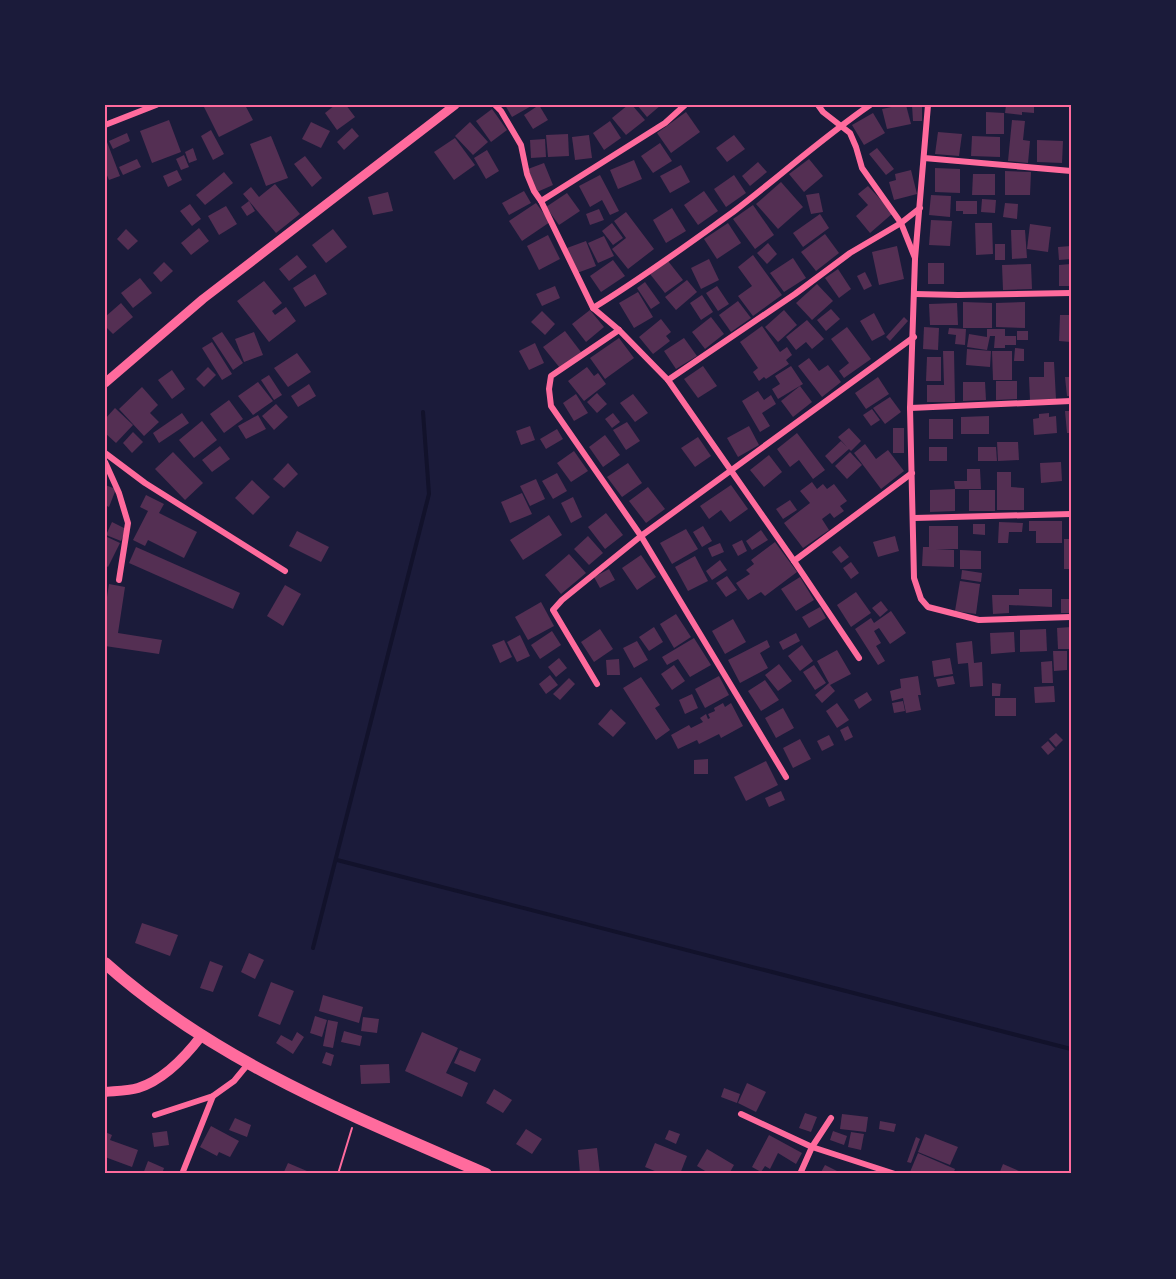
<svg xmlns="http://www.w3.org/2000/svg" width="1176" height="1279" font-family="Poppins,sans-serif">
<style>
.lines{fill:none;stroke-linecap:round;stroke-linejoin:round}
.stream{stroke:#12122b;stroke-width:4}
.building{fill:#542f53}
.path{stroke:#ff6b9d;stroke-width:2}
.minor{stroke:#ff6b9d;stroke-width:6}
.tertiary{stroke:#ff6b9d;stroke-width:9}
.secondary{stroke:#ff6b9d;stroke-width:10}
.trunk{stroke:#ff6b9d;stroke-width:12}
.neatline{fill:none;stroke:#ff6b9d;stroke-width:2}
</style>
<rect width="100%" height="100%" fill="#1b1b3a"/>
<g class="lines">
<g class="stream">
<path d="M 337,860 L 1071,1049"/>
<path d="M 313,948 L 429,494 L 423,412"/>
</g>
</g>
<g class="building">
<path d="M 203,105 L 245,105 L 253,120 L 219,137 Z"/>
<path d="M 335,105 L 346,105 L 355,117 L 337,130 L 325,113 Z"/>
<path d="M 505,105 L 533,105 L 512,117 Z"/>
<path d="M 539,105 L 548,120 L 533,129 L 524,115 Z"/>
<path d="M 628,105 L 632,105 L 645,120 L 626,135 L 612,118 Z"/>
<path d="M 637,105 L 661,105 L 647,117 Z"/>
<path d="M 901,105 L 906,105 L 911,124 L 887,129 L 882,109 Z"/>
<path d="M 912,105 L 922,105 L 922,121 L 913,121 Z"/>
<path d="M 1006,105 L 1034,105 L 1034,113 L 1022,112 L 1022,115 L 1005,113 Z"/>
<path d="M 492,109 L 507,130 L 491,142 L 476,121 Z"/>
<path d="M 686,112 L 700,132 L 671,153 L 657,133 Z"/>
<path d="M 986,112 L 1004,113 L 1004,134 L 986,134 Z"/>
<path d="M 873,113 L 885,133 L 864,145 L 852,125 Z"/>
<path d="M 169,120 L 181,152 L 152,163 L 140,131 Z"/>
<path d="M 1012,120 L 1025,121 L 1023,140 L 1030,141 L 1028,163 L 1008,161 Z"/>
<path d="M 610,121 L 621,138 L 604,150 L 593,133 Z"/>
<path d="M 311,122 L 330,131 L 321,148 L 302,139 Z"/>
<path d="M 470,122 L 488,142 L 473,155 L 455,136 Z"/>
<path d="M 352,128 L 359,136 L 344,150 L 337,142 Z"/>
<path d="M 211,130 L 224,154 L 213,160 L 201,136 Z"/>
<path d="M 938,132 L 962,134 L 959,156 L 935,154 Z"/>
<path d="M 127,133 L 130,141 L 113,149 L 109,141 Z"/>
<path d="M 568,134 L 569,156 L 548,157 L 546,135 Z"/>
<path d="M 589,135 L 592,158 L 575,160 L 572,137 Z"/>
<path d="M 734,135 L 745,149 L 727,162 L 716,148 Z"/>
<path d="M 271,136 L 288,178 L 266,186 L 250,144 Z"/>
<path d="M 972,136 L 1000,137 L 1000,157 L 971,156 Z"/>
<path d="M 455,138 L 475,165 L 454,180 L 434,152 Z"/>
<path d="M 545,139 L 546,157 L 531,158 L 530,140 Z"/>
<path d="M 1037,140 L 1063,141 L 1062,163 L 1037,162 Z"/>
<path d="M 107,142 L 120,176 L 109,180 L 105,171 L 105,143 Z"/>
<path d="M 660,143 L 672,161 L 653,173 L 641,156 Z"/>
<path d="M 193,148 L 197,160 L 189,163 L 185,152 Z"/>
<path d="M 877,148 L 894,169 L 886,175 L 869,154 Z"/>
<path d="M 487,150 L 499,171 L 486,179 L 474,158 Z"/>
<path d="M 184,155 L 189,167 L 181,170 L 176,159 Z"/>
<path d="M 305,156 L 322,178 L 312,187 L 294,164 Z"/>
<path d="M 137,159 L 141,167 L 123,175 L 119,167 Z"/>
<path d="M 809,159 L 823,176 L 804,192 L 789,174 Z"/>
<path d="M 634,160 L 642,179 L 618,189 L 610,170 Z"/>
<path d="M 758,162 L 767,172 L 750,186 L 742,176 Z"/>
<path d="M 544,163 L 553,185 L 537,192 L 528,169 Z"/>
<path d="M 681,165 L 690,182 L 670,193 L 660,176 Z"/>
<path d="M 935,168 L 960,169 L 960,193 L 935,192 Z"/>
<path d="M 177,170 L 182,180 L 168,187 L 163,176 Z"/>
<path d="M 911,170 L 917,194 L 894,200 L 889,182 L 896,180 L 895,174 Z"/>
<path d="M 1005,171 L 1031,172 L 1030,195 L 1005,195 Z"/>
<path d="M 224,172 L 233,183 L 205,205 L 196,195 Z"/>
<path d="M 973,174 L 995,174 L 995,195 L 972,195 Z"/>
<path d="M 600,175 L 619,211 L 610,215 L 602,200 L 590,207 L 579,186 Z"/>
<path d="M 734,175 L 746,193 L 726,207 L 714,189 Z"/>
<path d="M 781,182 L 803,207 L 778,229 L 756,204 Z"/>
<path d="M 275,184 L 300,214 L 276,233 L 243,194 L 251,187 L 259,197 Z"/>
<path d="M 868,186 L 893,213 L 870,233 L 856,216 L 868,205 L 858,194 Z"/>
<path d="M 524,191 L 531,203 L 509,215 L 502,203 Z"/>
<path d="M 704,191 L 718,211 L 698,225 L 684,205 Z"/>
<path d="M 388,192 L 393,211 L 373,215 L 368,197 Z"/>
<path d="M 567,193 L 580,211 L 559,225 L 546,207 Z"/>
<path d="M 819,193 L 823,212 L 811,214 L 806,195 Z"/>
<path d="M 931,195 L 951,196 L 950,217 L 929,215 Z"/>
<path d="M 982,199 L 996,200 L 995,213 L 981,212 Z"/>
<path d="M 249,201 L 255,211 L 247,216 L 241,207 Z"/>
<path d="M 956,201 L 977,201 L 977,214 L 963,214 L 963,211 L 956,211 Z"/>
<path d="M 536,203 L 550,222 L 522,241 L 509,221 Z"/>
<path d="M 1005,203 L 1018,204 L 1017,219 L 1003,217 Z"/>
<path d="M 190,204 L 201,219 L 192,226 L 180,211 Z"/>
<path d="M 753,205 L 774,235 L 755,249 L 733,219 Z"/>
<path d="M 226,206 L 237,224 L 219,235 L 208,216 Z"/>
<path d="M 672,208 L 686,231 L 666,243 L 653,220 Z"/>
<path d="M 599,209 L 604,220 L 590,225 L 586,214 Z"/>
<path d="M 626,212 L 654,249 L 628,269 L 612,249 L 626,238 L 614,221 Z"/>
<path d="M 820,214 L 829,228 L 803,247 L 793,233 Z"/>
<path d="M 931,220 L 952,221 L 950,246 L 929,245 Z"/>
<path d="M 612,223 L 623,238 L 613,245 L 602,231 Z"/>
<path d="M 728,223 L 741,243 L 717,259 L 704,239 Z"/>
<path d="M 975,223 L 992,223 L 993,254 L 976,255 Z"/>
<path d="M 1030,224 L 1051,227 L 1048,252 L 1027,249 Z"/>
<path d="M 199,228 L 209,241 L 191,255 L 181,243 Z"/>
<path d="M 126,229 L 138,241 L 128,250 L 117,239 Z"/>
<path d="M 333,229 L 347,247 L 326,263 L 312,245 Z"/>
<path d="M 1011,230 L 1025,230 L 1027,258 L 1012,259 Z"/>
<path d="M 825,234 L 839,253 L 816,271 L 801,252 Z"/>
<path d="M 548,235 L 560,259 L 539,270 L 527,246 Z"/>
<path d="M 604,236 L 614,256 L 598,263 L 588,243 Z"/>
<path d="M 586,241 L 596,266 L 577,273 L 567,248 Z"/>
<path d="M 768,243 L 777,254 L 767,264 L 757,253 Z"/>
<rect x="995" y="244" width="10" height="16"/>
<path d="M 897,246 L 904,279 L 879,285 L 872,252 Z"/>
<path d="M 1071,246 L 1071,259 L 1059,260 L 1058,247 Z"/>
<path d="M 297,255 L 307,267 L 289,281 L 279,269 Z"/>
<path d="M 753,255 L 782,295 L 753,316 L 738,296 L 752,286 L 738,267 Z"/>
<path d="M 793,258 L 806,278 L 784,292 L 770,273 Z"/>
<path d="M 709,259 L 719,280 L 701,289 L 691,268 Z"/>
<path d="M 613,260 L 625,276 L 601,292 L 590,276 Z"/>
<path d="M 668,261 L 683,280 L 665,293 L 650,274 Z"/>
<path d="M 164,262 L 173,271 L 161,282 L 153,273 Z"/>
<rect x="928" y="263" width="16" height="21"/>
<path d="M 1031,264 L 1032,289 L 1003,290 L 1002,265 Z"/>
<path d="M 1071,264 L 1071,286 L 1059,286 L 1059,265 Z"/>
<path d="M 838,269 L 851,289 L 839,298 L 825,278 Z"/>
<path d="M 865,272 L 872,286 L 864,290 L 857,276 Z"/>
<path d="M 315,274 L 327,294 L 305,307 L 293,288 Z"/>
<path d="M 140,278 L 152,293 L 133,308 L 121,293 Z"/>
<path d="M 687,280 L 697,292 L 676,310 L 665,297 Z"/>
<path d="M 264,281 L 282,303 L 272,311 L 275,315 L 286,307 L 296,321 L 269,342 L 237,301 Z"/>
<path d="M 645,282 L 660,303 L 651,309 L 637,288 Z"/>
<path d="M 817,284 L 833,301 L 812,320 L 796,303 Z"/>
<path d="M 555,286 L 560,298 L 542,306 L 536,294 Z"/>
<path d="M 717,286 L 729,304 L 718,311 L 706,293 Z"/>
<path d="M 638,292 L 653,317 L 634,328 L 619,303 Z"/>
<path d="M 702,295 L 713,312 L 701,320 L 690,303 Z"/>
<path d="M 738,301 L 751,318 L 731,332 L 719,315 Z"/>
<path d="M 963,302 L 992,303 L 992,328 L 963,328 Z"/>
<path d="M 1025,302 L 1025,328 L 996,327 L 996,303 Z"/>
<path d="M 121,303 L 133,317 L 113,334 L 105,326 L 105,317 Z"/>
<path d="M 957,303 L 958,325 L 930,325 L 929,304 Z"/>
<path d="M 831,309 L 840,319 L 826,331 L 817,320 Z"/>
<path d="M 590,310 L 604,327 L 586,342 L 572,324 Z"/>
<path d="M 784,310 L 797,325 L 778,342 L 765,327 Z"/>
<path d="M 542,311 L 555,324 L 545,335 L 531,322 Z"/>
<path d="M 874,313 L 885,334 L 872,341 L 860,321 Z"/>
<path d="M 1060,315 L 1071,315 L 1071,342 L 1059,341 Z"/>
<path d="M 711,317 L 724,334 L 705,349 L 692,332 Z"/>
<path d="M 904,317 L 908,321 L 890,341 L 886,337 Z"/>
<path d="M 661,319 L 671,332 L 666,336 L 670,341 L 653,354 L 639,337 Z"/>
<path d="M 807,320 L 824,339 L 812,349 L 806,342 L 796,350 L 786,337 Z"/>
<path d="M 762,326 L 780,352 L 787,347 L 792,355 L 786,360 L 789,364 L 766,379 L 764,377 L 759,381 L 753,372 L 758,368 L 740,342 Z"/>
<path d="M 847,327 L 871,359 L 844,378 L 839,371 L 849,363 L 831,339 Z"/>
<path d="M 924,327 L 939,328 L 938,350 L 923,349 Z"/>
<path d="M 949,328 L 966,329 L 965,345 L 955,344 L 956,335 L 948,334 Z"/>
<path d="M 987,329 L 1005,329 L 1005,336 L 1016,336 L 1016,345 L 1005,345 L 1005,348 L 994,348 L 995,336 L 990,336 L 987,350 L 967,347 L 969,334 L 987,337 Z"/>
<path d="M 565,331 L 581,352 L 560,368 L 543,347 Z"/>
<rect x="1017" y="331" width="11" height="9"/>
<path d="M 222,332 L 243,363 L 233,370 L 212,338 Z"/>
<path d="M 254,332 L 263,355 L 244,362 L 235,339 Z"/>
<path d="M 619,338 L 634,358 L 605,379 L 590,358 Z"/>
<path d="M 684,338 L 697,356 L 676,369 L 664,351 Z"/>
<path d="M 212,342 L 232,374 L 222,380 L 202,348 Z"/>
<path d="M 535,343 L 544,363 L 529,370 L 519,351 Z"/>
<path d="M 1015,348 L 1024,349 L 1024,361 L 1014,361 Z"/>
<path d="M 967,349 L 991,351 L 990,367 L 966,365 Z"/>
<path d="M 943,351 L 954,351 L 955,402 L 927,402 L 927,385 L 944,385 Z"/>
<path d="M 992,351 L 1012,351 L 1012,380 L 993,380 Z"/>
<path d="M 297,353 L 311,372 L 288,387 L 274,368 Z"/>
<path d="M 927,357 L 941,357 L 941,381 L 926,381 Z"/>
<path d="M 809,358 L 819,371 L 828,365 L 841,382 L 822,397 L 798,366 Z"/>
<path d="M 1044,362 L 1054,362 L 1056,399 L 1030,400 L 1029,377 L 1044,377 Z"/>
<path d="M 703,366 L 717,386 L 698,398 L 684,379 Z"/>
<path d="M 791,366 L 803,384 L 778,399 L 772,389 L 780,384 L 775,376 Z"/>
<path d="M 208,367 L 216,375 L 204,387 L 196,379 Z"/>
<path d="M 587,367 L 594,376 L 598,373 L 606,384 L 584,401 L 568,381 Z"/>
<path d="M 172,370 L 185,389 L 172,399 L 158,380 Z"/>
<path d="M 269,375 L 282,395 L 274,400 L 261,380 Z"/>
<path d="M 878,377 L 889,394 L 866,409 L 855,393 Z"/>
<path d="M 1065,377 L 1071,377 L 1071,396 L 1067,396 Z"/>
<path d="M 996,381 L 1017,381 L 1017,399 L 996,400 Z"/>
<path d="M 258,382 L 273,401 L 253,415 L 238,396 Z"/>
<path d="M 963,382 L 985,382 L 986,400 L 963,401 Z"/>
<path d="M 309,384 L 316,396 L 298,407 L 291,396 Z"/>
<path d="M 800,386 L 812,402 L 793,417 L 781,401 Z"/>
<path d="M 142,387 L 158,405 L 150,413 L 159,422 L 144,436 L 119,409 Z"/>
<path d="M 758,391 L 764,400 L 771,395 L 776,404 L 762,413 L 770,426 L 760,432 L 742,401 Z"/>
<path d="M 597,393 L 607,404 L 597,413 L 587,402 Z"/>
<path d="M 576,394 L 588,413 L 574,421 L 563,403 Z"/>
<path d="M 633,394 L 648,413 L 635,422 L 620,403 Z"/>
<path d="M 890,397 L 901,412 L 885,424 L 873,408 Z"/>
<path d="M 229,400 L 243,419 L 224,433 L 210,414 Z"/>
<path d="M 276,404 L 288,417 L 274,430 L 262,416 Z"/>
<path d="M 115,408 L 133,425 L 116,443 L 105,433 L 105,419 Z"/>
<path d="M 872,409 L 880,420 L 871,426 L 863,415 Z"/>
<path d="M 1065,411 L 1071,411 L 1071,433 L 1067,433 Z"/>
<path d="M 182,413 L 189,423 L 159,443 L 153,433 Z"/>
<path d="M 613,413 L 620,422 L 612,428 L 605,419 Z"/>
<path d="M 1049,413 L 1049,417 L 1056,416 L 1057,433 L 1034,435 L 1033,419 L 1039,418 L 1039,414 Z"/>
<path d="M 258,415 L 266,429 L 246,439 L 238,426 Z"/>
<path d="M 989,416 L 989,434 L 961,434 L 961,417 Z"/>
<rect x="929" y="419" width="24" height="20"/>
<path d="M 202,421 L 217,440 L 194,458 L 179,440 Z"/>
<path d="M 627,422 L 640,441 L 626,450 L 613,430 Z"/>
<path d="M 530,426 L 535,440 L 521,445 L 516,431 Z"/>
<path d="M 749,426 L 759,445 L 738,457 L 727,438 Z"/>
<path d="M 849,428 L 861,441 L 851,451 L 849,449 L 832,464 L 825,456 L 841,441 L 847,447 L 838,437 Z"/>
<rect x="893" y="428" width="11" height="25"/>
<path d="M 557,429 L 563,439 L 546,449 L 540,439 Z"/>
<path d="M 133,432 L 143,442 L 132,453 L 123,443 Z"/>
<path d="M 797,433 L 825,470 L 813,479 L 799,460 L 790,467 L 777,449 Z"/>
<path d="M 605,435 L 620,455 L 603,467 L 589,447 Z"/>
<path d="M 698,437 L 711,456 L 695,467 L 681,448 Z"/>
<path d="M 997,442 L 1018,442 L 1019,460 L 998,461 Z"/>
<path d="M 865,444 L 876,459 L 888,450 L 904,471 L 881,489 L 854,453 Z"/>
<path d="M 220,446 L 230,459 L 212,472 L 202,460 Z"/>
<rect x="929" y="447" width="18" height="14"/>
<path d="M 978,447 L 996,447 L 997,461 L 978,461 Z"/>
<path d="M 574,451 L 588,471 L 571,482 L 557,463 Z"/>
<path d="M 173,452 L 203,483 L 185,500 L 155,469 Z"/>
<path d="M 850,452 L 862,465 L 847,479 L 835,466 Z"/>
<path d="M 769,455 L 782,472 L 764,487 L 750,470 Z"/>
<path d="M 1061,462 L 1062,481 L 1041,483 L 1040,463 Z"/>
<path d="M 288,463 L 298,474 L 284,488 L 273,479 Z"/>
<path d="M 628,463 L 642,483 L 622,497 L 607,477 Z"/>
<path d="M 967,469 L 980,469 L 981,489 L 955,489 L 954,481 L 967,481 Z"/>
<path d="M 997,472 L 1011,472 L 1011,487 L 1024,488 L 1024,510 L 997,510 Z"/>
<path d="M 557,473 L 567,491 L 553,499 L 542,481 Z"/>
<path d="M 536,479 L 545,499 L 530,506 L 520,486 Z"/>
<path d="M 252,480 L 270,497 L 253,515 L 235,498 Z"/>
<path d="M 812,482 L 817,489 L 823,484 L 827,489 L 834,484 L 847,501 L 840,506 L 844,511 L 834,518 L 830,513 L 822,519 L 829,530 L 803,548 L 784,523 L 810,503 L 800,491 Z"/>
<path d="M 105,485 L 116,489 L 109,507 L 105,505 Z"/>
<path d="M 731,485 L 748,509 L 730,522 L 721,510 L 709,519 L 700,506 Z"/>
<path d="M 648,487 L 665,509 L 646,523 L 629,501 Z"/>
<path d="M 955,489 L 955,511 L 930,512 L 930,490 Z"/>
<rect x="969" y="490" width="26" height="21"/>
<path d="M 522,493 L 532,514 L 510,523 L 501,502 Z"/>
<path d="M 146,495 L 164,504 L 159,513 L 197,532 L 184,558 L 148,540 L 145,546 L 133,540 L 148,511 L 140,507 Z"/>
<path d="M 573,497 L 582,517 L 571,523 L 561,503 Z"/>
<path d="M 790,500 L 797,510 L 783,519 L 776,509 Z"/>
<path d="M 606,513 L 623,535 L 605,549 L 588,527 Z"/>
<path d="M 549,515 L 562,535 L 523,560 L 510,540 Z"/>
<path d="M 1029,521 L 1062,521 L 1062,543 L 1036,543 L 1036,531 L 1029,531 Z"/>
<path d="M 112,522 L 126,529 L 121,541 L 106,535 Z"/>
<path d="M 999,522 L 1023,523 L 1022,532 L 1009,532 L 1008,543 L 998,543 Z"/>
<path d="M 973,524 L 985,524 L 985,535 L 973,534 Z"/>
<path d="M 703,526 L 712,541 L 702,547 L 693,532 Z"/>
<path d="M 929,526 L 958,526 L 958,549 L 939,549 L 939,547 L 939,549 L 936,549 L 954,550 L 954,567 L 922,566 L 923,547 L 929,547 Z"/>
<path d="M 686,529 L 698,549 L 672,564 L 660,543 Z"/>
<path d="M 761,530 L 768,540 L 752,550 L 746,541 Z"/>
<path d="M 297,531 L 329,547 L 321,562 L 289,546 Z"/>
<path d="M 1069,535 L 1071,535 L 1071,569 L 1064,569 L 1064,539 L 1069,539 Z"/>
<path d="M 105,536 L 120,543 L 108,567 L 105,565 Z"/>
<path d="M 588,536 L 603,553 L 589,565 L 574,549 Z"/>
<path d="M 895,536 L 899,551 L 878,557 L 873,542 Z"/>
<path d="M 742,540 L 747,551 L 738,556 L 732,545 Z"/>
<path d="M 775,542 L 797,572 L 765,596 L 761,592 L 748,600 L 736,583 L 750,574 L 746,570 L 754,564 L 751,560 Z"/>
<path d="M 720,543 L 724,552 L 712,557 L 708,548 Z"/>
<path d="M 840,546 L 849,557 L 841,563 L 832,552 Z"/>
<path d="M 136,547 L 240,593 L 233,609 L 129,563 Z"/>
<path d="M 960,550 L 981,551 L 981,569 L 960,569 Z"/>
<path d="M 569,554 L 586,573 L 561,594 L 545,575 Z"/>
<path d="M 641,555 L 656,577 L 637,590 L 622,568 Z"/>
<path d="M 695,556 L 708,581 L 688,591 L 675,567 Z"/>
<path d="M 720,560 L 727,570 L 712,580 L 706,571 Z"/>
<path d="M 851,562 L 859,573 L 851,579 L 843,568 Z"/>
<path d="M 609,569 L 615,580 L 600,588 L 594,577 Z"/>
<path d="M 962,570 L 982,573 L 981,582 L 961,579 Z"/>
<path d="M 727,576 L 737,590 L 726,597 L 716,583 Z"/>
<path d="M 800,577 L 814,600 L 796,611 L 781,589 Z"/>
<path d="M 960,581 L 980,584 L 976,614 L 955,611 Z"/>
<path d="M 109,584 L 125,587 L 118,633 L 162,640 L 159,654 L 105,646 L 105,610 Z"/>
<path d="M 285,585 L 301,594 L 283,626 L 267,616 Z"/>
<path d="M 1019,589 L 1052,589 L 1052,607 L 1009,605 L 1009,613 L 993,614 L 992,595 L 1019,595 Z"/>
<path d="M 856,592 L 871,613 L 851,627 L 837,605 Z"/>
<rect x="1061" y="599" width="10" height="14"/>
<path d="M 881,601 L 888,610 L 880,617 L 872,608 Z"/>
<path d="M 541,602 L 554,626 L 528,640 L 515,617 Z"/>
<path d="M 820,607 L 826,618 L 809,628 L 802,617 Z"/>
<path d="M 891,611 L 906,633 L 890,644 L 879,628 L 874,631 L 881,643 L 876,646 L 885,661 L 878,665 L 855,629 L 871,618 L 874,623 Z"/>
<path d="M 676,614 L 691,637 L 674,648 L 660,624 Z"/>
<path d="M 733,619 L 746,642 L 725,654 L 712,631 Z"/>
<path d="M 654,627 L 663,642 L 649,651 L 639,637 Z"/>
<path d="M 1071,627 L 1071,649 L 1058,649 L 1057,628 Z"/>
<path d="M 600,629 L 613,649 L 594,662 L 581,642 Z"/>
<path d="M 1046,629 L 1047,651 L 1020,652 L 1020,630 Z"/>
<path d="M 552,631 L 561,645 L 540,659 L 531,645 Z"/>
<path d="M 1014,632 L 1015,652 L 991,654 L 990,633 Z"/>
<path d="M 796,633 L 800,641 L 783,650 L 779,642 Z"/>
<path d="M 520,635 L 530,656 L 517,662 L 507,642 Z"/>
<path d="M 694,638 L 711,665 L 690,677 L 678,659 L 667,665 L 662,657 Z"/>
<path d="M 504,640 L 512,657 L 500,663 L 492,645 Z"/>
<path d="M 767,640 L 770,647 L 760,653 L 768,668 L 740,683 L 728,660 Z"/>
<path d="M 637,641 L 648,660 L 634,668 L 623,648 Z"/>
<path d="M 972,641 L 974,663 L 982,662 L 983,686 L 970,687 L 968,663 L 958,664 L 956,643 Z"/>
<path d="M 802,645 L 813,661 L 800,671 L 788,656 Z"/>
<path d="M 837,650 L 851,674 L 830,685 L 835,691 L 822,703 L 815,695 L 829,683 L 817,661 Z"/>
<path d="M 1053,651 L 1067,651 L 1067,670 L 1054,671 Z"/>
<path d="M 559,658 L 567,668 L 556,677 L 548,667 Z"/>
<path d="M 950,658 L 953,674 L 934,677 L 932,661 Z"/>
<path d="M 619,659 L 620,675 L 607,675 L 606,660 Z"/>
<path d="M 1052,661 L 1053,683 L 1042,683 L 1041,662 Z"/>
<path d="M 779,664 L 792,681 L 778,691 L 765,675 Z"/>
<path d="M 674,665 L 685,681 L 672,690 L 661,674 Z"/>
<path d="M 814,665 L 826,683 L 815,690 L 803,672 Z"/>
<path d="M 550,675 L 558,685 L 546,694 L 539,684 Z"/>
<path d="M 719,676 L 729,695 L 705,708 L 695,689 Z"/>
<path d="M 918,676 L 921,695 L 918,695 L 921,710 L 906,713 L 903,698 L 892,701 L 890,691 L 901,688 L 900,679 Z"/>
<path d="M 953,676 L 955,684 L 938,687 L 936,679 Z"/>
<path d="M 641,677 L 660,705 L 655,708 L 670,730 L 656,740 L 623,688 Z"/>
<path d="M 569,678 L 575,684 L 560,700 L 553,694 Z"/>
<path d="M 765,680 L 779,700 L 761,711 L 748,691 Z"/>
<path d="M 992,683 L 1001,684 L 1000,696 L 992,696 Z"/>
<path d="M 1054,686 L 1055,702 L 1035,703 L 1034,687 Z"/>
<path d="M 867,692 L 872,700 L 859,709 L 854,700 Z"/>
<path d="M 692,694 L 698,708 L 685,714 L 679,700 Z"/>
<rect x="995" y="698" width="21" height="18"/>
<path d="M 903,701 L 905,711 L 894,713 L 892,703 Z"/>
<path d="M 723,703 L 725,707 L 731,703 L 743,726 L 721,738 L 719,734 L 699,744 L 697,740 L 678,749 L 671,735 L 689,725 L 691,728 L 703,722 L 700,718 L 706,714 L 708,719 L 710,718 L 708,714 L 715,711 L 714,708 Z"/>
<path d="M 837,703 L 849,720 L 837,728 L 826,711 Z"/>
<path d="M 783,708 L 794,728 L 776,738 L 765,718 Z"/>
<path d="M 611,709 L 626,723 L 613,737 L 598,724 Z"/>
<path d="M 848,726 L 853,737 L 845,741 L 840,730 Z"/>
<path d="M 1056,733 L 1063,740 L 1056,747 L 1049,739 Z"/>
<path d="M 829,735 L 834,745 L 822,751 L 817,741 Z"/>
<path d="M 800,739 L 811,759 L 793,768 L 783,748 Z"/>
<path d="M 1048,741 L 1055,749 L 1048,755 L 1041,747 Z"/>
<path d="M 708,759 L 708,774 L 694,774 L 694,760 Z"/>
<path d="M 766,761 L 778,785 L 746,801 L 734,777 Z"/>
<path d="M 781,791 L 785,800 L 769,807 L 765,798 Z"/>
<path d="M 142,923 L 178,935 L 170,956 L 135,943 Z"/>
<path d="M 249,953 L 264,960 L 255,979 L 241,972 Z"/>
<path d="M 210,961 L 223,966 L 213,992 L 200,988 Z"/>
<path d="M 271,982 L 294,991 L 280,1025 L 258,1016 Z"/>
<path d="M 323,995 L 363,1007 L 359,1023 L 319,1011 Z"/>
<path d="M 315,1016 L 327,1020 L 322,1037 L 310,1033 Z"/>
<path d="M 363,1017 L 379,1019 L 377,1033 L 361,1031 Z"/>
<path d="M 328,1020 L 338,1022 L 333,1048 L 323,1046 Z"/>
<path d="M 344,1031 L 362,1036 L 360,1046 L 341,1042 Z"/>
<path d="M 297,1032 L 304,1037 L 293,1054 L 276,1043 L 281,1035 L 292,1041 Z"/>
<path d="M 422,1032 L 458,1048 L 446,1073 L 468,1083 L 462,1097 L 405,1071 Z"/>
<path d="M 460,1050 L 481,1059 L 475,1072 L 454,1063 Z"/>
<path d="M 326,1052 L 334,1055 L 331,1066 L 322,1063 Z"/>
<path d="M 389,1064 L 390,1083 L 361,1084 L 360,1065 Z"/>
<path d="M 747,1083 L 766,1092 L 756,1112 L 738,1103 Z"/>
<path d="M 724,1088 L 740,1094 L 737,1103 L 721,1097 Z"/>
<path d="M 494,1089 L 512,1100 L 503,1113 L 486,1103 Z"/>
<path d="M 805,1113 L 817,1117 L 811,1132 L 799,1128 Z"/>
<path d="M 842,1114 L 868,1117 L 866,1132 L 840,1129 Z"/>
<path d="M 235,1118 L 251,1125 L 247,1137 L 229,1130 Z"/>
<path d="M 880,1121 L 896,1124 L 894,1132 L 879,1129 Z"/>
<path d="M 211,1126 L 239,1141 L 230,1157 L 219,1152 L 217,1156 L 200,1147 Z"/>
<path d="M 526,1129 L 542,1139 L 532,1154 L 516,1144 Z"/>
<path d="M 669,1130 L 680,1134 L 676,1144 L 665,1139 Z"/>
<path d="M 167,1131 L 169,1145 L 154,1147 L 152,1133 Z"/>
<path d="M 833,1131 L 847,1136 L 844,1145 L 830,1140 Z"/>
<path d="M 105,1132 L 112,1135 L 110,1140 L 138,1150 L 132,1167 L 105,1157 Z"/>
<path d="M 851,1132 L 864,1134 L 861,1150 L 848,1147 Z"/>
<path d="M 925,1134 L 958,1147 L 950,1165 L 918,1152 Z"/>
<path d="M 769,1135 L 802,1153 L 796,1164 L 778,1153 L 770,1169 L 765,1166 L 761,1172 L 752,1167 Z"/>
<path d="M 916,1137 L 920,1139 L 911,1163 L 907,1162 Z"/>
<path d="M 655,1143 L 687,1156 L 680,1174 L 662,1174 L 645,1167 Z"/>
<path d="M 597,1148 L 600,1174 L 580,1174 L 578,1150 Z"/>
<path d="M 707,1149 L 734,1165 L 729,1174 L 710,1174 L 697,1166 Z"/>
<path d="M 918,1153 L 955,1169 L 953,1174 L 916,1174 L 910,1172 Z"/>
<path d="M 148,1161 L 164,1168 L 162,1174 L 143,1174 Z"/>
<path d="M 288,1163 L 314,1174 L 283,1174 Z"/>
<path d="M 1003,1164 L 1026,1174 L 999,1174 Z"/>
<path d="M 825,1165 L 843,1174 L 820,1174 Z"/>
</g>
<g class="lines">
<path class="path" d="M 338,1174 L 352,1128"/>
<g class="minor">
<path d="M 495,105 L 501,111 L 521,145 L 527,174 L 534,191 L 541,201 L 593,308 L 619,330 L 668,380 L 794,561 L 859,658"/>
<path d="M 818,105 L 823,112 L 850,133 L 856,147 L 862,168 L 901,223 L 915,258"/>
<path d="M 928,105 L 915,259 L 910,408 L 914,578 L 921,599 L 928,607 L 979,620 L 1071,617"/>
<path d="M 105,125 L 156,105"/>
<path d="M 924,158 L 1071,171"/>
<path d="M 541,201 L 665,123 L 685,105"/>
<path d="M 915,294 L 958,295 L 1071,293"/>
<path d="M 593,308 C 641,279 687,245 733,212 C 779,177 822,138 870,105"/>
<path d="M 619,330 L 551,376 L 549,389 L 551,406 L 641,536 L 786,777"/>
<path d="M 668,380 L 795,294 L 850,253 L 901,223 L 920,208"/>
<path d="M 910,408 L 1071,401"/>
<path d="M 105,453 L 145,483 L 285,571"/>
<path d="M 105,462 L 119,493 L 128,523 L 119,580"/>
<path d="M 914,518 L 1071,514"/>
<path d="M 794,561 L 912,473"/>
<path d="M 597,684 L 553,610 L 562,600 L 641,536 L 914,337"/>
<path d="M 741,1114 L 812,1147 L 895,1174"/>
<path d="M 155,1115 L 213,1096 L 234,1081 L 248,1064"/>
<path d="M 182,1174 L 213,1096"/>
<path d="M 800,1174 L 812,1147 L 831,1118"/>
</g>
<path class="tertiary" d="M 105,383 L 203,299 L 455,105"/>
<path class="secondary" d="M 105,1092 C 115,1091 128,1091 138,1088 C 164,1080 186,1056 202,1035"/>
<path class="trunk" d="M 105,963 C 214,1061 353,1116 486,1174"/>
</g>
<rect width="1176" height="1279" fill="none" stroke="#1b1b3a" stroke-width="213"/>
<rect x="106" y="106" width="964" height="1066" class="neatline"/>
</svg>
